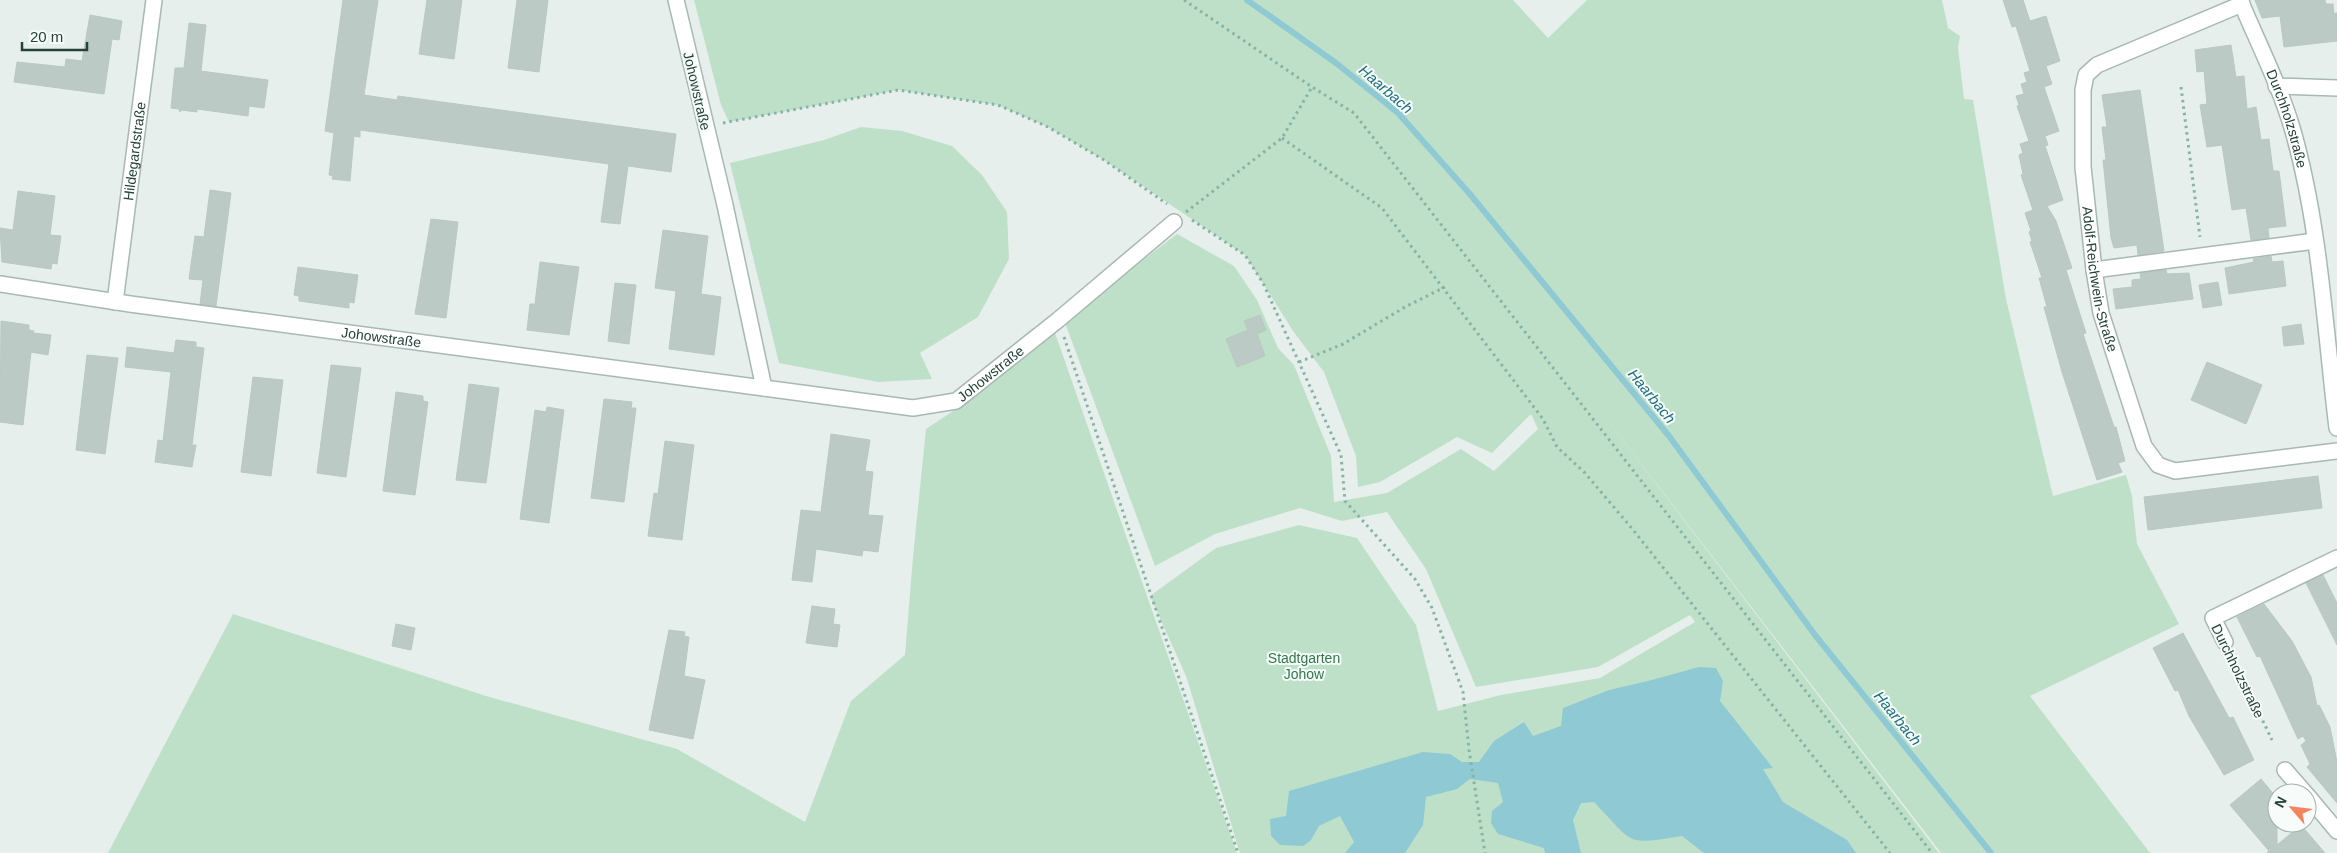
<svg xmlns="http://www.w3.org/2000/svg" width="2337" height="853" font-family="Arial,sans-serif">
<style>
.green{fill:#bfe0c8}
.water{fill:#8ec9d4}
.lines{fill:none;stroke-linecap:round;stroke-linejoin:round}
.stream{stroke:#8ec9d4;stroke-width:6}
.building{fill:#bbcac4;stroke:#b8c9c2}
.street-casing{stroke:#a8b8b2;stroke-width:18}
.path{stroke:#86b3a5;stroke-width:3;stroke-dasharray:2.5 4;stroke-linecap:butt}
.street{stroke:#fff;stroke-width:15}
.labels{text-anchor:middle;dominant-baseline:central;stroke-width:4;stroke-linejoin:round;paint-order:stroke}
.street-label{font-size:14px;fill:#24423a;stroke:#f7fbf9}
.park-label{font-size:14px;fill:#2d7a4b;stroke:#f7fbf9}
.water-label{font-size:15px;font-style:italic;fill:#1c6f80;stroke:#f7fbf9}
</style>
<rect width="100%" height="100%" fill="#e6efeb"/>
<g class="green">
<path d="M 694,0 L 1513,0 L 1548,38 L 1587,0 L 1942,0 L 1948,28 L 1960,36 L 1958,48 L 1964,99 L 1973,100 L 2006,299 L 2053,496 L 2126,475 L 2132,496 L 2137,544 L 2179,624 L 2030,696 L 2150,853 L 1941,853 L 1591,399 L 1939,853 L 1240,853 L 1186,676 L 1150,596 L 1216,548 L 1299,525 L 1357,538 L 1416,625 L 1438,711 L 1501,695 L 1600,678 L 1695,622 L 1690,615 L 1598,667 L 1476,687 L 1426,569 L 1387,512 L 1342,521 L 1300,508 L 1215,534 L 1155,566 L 1064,320 L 1177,234 L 1234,266 L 1257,300 L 1278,348 L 1294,365 L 1331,456 L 1334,502 L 1387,493 L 1461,449 L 1494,471 L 1538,429 L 1531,414 L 1492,453 L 1457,437 L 1380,482 L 1358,487 L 1356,456 L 1324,372 L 1293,331 L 1245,255 L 1104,160 L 1048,127 L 998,105 L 898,90 L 729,122 L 721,105 Z"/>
<path d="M 861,127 L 902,131 L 952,146 L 982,175 L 1007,212 L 1009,259 L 978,317 L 920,353 L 932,379 L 878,382 L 779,363 L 730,163 L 824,140 Z"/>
<path d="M 1054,330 L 1237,853 L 108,853 L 233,614 L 486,696 L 677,749 L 805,822 L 851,701 L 905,655 L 913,557 L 926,429 L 959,407 Z"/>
</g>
<path class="water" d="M 1699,667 L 1716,668 L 1723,681 L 1720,701 L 1773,768 L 1763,769 L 1783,802 L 1847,840 L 1856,853 L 1704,853 L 1682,836 C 1623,846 1634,843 1594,802 L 1581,803 L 1573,820 L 1581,853 L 1545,853 L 1544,848 L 1498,834 L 1491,823 L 1492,811 L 1503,802 L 1498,783 L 1470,779 L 1457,789 L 1426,797 L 1423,825 L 1405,853 L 1345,853 L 1354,842 L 1340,816 L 1319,826 L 1311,840 L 1303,846 L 1280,845 L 1271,836 L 1270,819 L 1286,816 L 1289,791 L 1423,752 L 1450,754 L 1462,762 L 1479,762 L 1494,741 L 1524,722 L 1533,736 L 1561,726 L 1563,708 L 1609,690 L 1648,681 Z"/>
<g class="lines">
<path class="stream" d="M 1247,0 L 1336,63 L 1398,113 L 1469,193 L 1669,436 L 1815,635 L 1991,853"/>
</g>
<g class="building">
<path d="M 343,0 L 378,0 L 364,95 L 397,100 L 398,96 L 676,134 L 671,172 L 628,166 L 620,224 L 601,222 L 609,164 L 360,130 L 360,137 L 354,136 L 350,181 L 332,179 L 333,176 L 329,175 L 334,133 L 325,131 Z"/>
<path d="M 427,0 L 462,0 L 454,59 L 419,54 Z"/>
<path d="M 517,0 L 548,0 L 539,72 L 508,68 Z"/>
<path d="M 2003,0 L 2023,0 L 2030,21 L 2046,16 L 2060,61 L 2046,66 L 2052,84 L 2044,87 L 2059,131 L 2045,136 L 2048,145 L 2045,146 L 2063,200 L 2047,206 L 2056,221 L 2072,268 L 2066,270 L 2086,333 L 2083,334 L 2114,427 L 2116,427 L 2125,461 L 2118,463 L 2122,472 L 2097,480 L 2062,372 L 2044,307 L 2047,307 L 2039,278 L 2042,278 L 2030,242 L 2032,241 L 2029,232 L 2031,231 L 2025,213 L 2033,210 L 2021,175 L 2023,174 L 2019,155 L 2023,153 L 2020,144 L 2029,141 L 2017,106 L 2019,105 L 2016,96 L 2024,94 L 2021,84 L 2027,82 L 2024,73 L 2030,71 L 2016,26 L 2012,27 Z"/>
<path d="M 2255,0 L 2325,0 L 2326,4 L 2333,4 L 2334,14 L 2337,13 L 2337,41 L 2284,47 L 2280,16 L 2262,18 Z"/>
<path d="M 90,15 L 122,21 L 119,40 L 112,39 L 104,94 L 14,82 L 17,62 L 65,67 L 66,59 L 82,61 Z"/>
<path d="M 189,23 L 206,25 L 201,71 L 268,80 L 264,108 L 249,106 L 248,116 L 197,109 L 197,112 L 181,110 L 180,112 L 179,109 L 171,108 L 175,68 L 184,68 Z"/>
<path d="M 2231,45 L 2236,77 L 2244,76 L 2247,109 L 2256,107 L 2261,140 L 2269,139 L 2273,171 L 2279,171 L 2286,226 L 2268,228 L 2269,238 L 2251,240 L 2246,208 L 2232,210 L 2222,145 L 2207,147 L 2200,105 L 2207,104 L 2204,71 L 2197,72 L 2195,50 Z"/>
<path d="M 2140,90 L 2164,251 L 2138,255 L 2137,245 L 2114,248 L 2111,238 L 2103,160 L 2106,160 L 2102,127 L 2107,127 L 2102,95 Z"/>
<path d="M 210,190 L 231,193 L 216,306 L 200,304 L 203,280 L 189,279 L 195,236 L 204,237 Z"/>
<path d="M 18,191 L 55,196 L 50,235 L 61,236 L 57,264 L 52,263 L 51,269 L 2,262 L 0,228 L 13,230 Z"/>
<path d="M 431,219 L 458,222 L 446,318 L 415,314 Z"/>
<path d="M 663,230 L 708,236 L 701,294 L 721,297 L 714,355 L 669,349 L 676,291 L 655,288 Z"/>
<path d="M 2271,256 L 2272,262 L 2283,261 L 2286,286 L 2229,294 L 2225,268 L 2254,262 L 2253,259 Z"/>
<path d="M 540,262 L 579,267 L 569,335 L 527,330 L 530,304 L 535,304 Z"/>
<path d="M 298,267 L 358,275 L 354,303 L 349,302 L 349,308 L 299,301 L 299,296 L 294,295 Z"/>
<path d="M 2166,270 L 2167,274 L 2189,273 L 2193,299 L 2116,309 L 2113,289 L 2132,287 L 2132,280 L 2141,279 L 2140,273 Z"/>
<path d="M 2218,282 L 2222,305 L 2203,308 L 2199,285 Z"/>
<path d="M 615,283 L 636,285 L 629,344 L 608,341 Z"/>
<path d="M 1260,315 L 1266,330 L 1257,334 L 1265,356 L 1237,367 L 1226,339 L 1248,330 L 1244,321 Z"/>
<path d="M 1,321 L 29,325 L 29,330 L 34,331 L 33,333 L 51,335 L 48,355 L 31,352 L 23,425 L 0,422 Z"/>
<path d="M 2301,324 L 2304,344 L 2284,346 L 2282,327 Z"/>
<path d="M 176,340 L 196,342 L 196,347 L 204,348 L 192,445 L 196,445 L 192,467 L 155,462 L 158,440 L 163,441 L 171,372 L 125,367 L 127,347 L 174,353 Z"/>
<path d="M 87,355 L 118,358 L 105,454 L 76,450 Z"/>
<path d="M 2207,362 L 2262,385 L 2246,424 L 2191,400 Z"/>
<path d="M 331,365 L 361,368 L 346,477 L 317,473 Z"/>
<path d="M 253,377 L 283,380 L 271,476 L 241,472 Z"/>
<path d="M 469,384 L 499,388 L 486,483 L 456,480 Z"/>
<path d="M 396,392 L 423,396 L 423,401 L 428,402 L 415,495 L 383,491 Z"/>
<path d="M 604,399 L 632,402 L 631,408 L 636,408 L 624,502 L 591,498 Z"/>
<path d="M 547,407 L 564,410 L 549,523 L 520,519 L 535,410 L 546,412 Z"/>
<path d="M 831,434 L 870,440 L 865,471 L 873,472 L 868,515 L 883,516 L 878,552 L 863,550 L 862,556 L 816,549 L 812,582 L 792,580 L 801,510 L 821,512 Z"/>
<path d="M 665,441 L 694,445 L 682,540 L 648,536 L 654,493 L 658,494 Z"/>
<path d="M 2318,476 L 2322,508 L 2148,530 L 2144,497 Z"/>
<path d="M 2323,575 L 2337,603 L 2337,645 L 2306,583 Z"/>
<path d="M 2264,604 L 2292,641 L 2311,677 L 2317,706 L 2319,705 L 2330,727 L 2337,762 L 2337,803 L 2307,767 L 2310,764 L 2301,745 L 2306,741 L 2303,736 L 2298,739 L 2260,656 L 2257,657 L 2237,617 Z"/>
<path d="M 812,606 L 835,609 L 833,624 L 840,625 L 837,647 L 806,643 Z"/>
<path d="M 396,624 L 415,628 L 411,650 L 392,646 Z"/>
<path d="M 669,630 L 685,632 L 684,636 L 689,637 L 684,676 L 705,680 L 693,739 L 649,730 Z"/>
<path d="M 2183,633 L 2229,718 L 2233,717 L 2254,760 L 2224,775 L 2189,716 L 2178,690 L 2175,691 L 2153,648 Z"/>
<path d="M 2261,779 L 2277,798 L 2277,845 L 2301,825 L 2325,853 L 2267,853 L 2269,851 L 2230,805 Z"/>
</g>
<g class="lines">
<g class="street-casing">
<g id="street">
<path id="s1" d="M 2240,0 C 2258,43 2280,86 2293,131 C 2320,226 2325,329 2337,428"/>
<path id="s2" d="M 2242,4 L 2097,65 L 2086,75 L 2083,90 L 2083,167 L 2094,270 L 2101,313 L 2144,446 L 2158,465 L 2175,471 L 2337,451"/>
<path d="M 2276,86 L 2337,88"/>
<path d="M 2094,270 L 2315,241"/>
<path id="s3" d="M 0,284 L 130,304 L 764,388 L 725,205 L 676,0"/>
<path id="s4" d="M 115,302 L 154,0"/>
<path id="s5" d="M 764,388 L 913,408 L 956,401 L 1058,320 L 1174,222"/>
<path d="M 2225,642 L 2213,618 L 2337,558"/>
<path d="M 2285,770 L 2305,793"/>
<path d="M 2307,795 L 2337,831"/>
</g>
</g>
<g class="path">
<path d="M 1184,0 L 1312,87 L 1354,113 L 1932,853"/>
<path d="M 2181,87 L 2200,237"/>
<path d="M 723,123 L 898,90 L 998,105 L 1048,127 L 1104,160 L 1167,204"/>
<path d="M 1282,138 L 1382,208 L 1543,419 L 1557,447 L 1585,473 L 1634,531 L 1890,853"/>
<path d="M 1186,212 L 1282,138 L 1312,87"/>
<path d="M 1192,220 L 1245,255 L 1263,283 L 1341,455 L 1345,501 L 1415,579 L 1432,608 L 1463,692 L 1469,750 L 1485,853"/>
<path d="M 1064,337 L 1238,853"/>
<path d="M 1299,362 L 1343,344 L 1405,307 L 1445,287"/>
<path d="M 2232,656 L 2272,740"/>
</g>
<use href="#street" class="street"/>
</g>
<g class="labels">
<g class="street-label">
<text transform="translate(697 91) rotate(77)">Johowstraße</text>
<text stroke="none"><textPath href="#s1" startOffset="128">Durchholzstraße</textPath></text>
<text stroke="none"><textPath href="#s4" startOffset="152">Hildegardstraße</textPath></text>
<text stroke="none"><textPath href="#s2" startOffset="378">Adolf-Reichwein-Straße</textPath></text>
<text stroke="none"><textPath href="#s3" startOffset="385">Johowstraße</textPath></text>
<text stroke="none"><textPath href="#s5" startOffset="238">Johowstraße</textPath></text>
<text transform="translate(2238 671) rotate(64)">Durchholzstraße</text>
</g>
<g class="park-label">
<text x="1304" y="658">Stadtgarten<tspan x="1304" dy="16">Johow</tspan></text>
</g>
<g class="water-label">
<text transform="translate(1386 89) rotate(41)">Haarbach</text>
<text transform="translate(1652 396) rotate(51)">Haarbach</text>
<text transform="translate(1898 718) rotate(51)">Haarbach</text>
</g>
</g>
<g transform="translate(2292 808) rotate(298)"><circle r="24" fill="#f7fbf9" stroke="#a3b1ad"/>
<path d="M0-4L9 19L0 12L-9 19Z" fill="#f4845f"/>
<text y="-8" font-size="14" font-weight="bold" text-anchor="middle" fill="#24423a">N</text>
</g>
<path d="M22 42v8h65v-8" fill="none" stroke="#24423a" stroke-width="2.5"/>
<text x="30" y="42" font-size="15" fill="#24423a" stroke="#f7fbf9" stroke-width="4" paint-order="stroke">20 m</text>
</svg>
